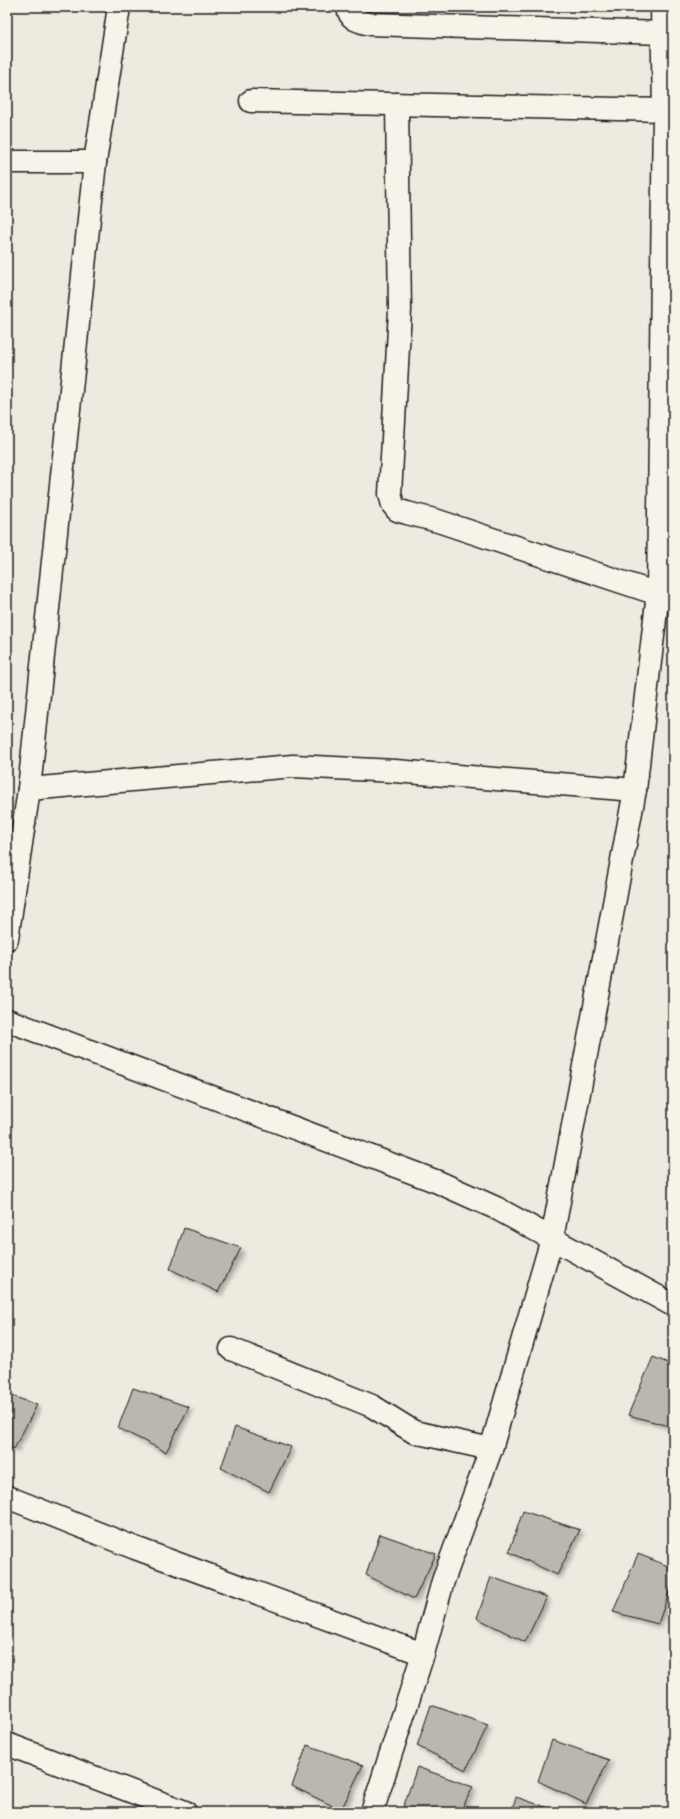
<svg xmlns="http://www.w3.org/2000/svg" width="680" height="1819" font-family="Pangolin,sans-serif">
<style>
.building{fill:#bab7af;stroke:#1c1c1c;filter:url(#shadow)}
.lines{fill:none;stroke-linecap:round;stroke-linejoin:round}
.minor-casing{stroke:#1c1c1c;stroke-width:25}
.minor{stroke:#f7f3e8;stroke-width:22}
</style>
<defs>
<filter id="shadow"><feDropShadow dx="3.5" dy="3.5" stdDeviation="2" flood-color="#0004"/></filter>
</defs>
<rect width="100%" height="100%" fill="#eeeae0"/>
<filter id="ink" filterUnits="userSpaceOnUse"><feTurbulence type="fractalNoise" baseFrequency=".025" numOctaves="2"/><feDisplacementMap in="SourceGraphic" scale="8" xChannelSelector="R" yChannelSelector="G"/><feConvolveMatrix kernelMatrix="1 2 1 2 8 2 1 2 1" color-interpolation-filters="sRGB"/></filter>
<g filter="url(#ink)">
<g class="building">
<path d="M 184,1228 L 241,1248 L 218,1292 L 170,1269 Z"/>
<path d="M 653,1357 L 673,1365 L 673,1427 L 628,1415 Z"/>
<path d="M 133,1388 L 189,1407 L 166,1452 L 118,1428 Z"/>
<path d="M 7,1394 L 37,1405 L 14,1449 L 7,1446 Z"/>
<path d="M 235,1427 L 291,1447 L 269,1492 L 221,1468 Z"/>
<path d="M 523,1511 L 580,1530 L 557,1575 L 509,1552 Z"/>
<path d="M 380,1534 L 436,1554 L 414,1599 L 366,1575 Z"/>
<path d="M 638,1554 L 673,1568 L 673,1581 L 658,1624 L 613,1612 Z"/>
<path d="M 491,1577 L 547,1597 L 525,1642 L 477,1618 Z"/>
<path d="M 431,1705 L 488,1725 L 466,1770 L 417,1746 Z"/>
<path d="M 552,1740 L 609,1760 L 586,1804 L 538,1781 Z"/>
<path d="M 307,1745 L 363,1765 L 341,1810 L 292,1786 Z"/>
<path d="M 417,1767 L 473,1787 L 460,1812 L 411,1812 L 403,1808 Z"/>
<path d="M 516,1797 L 560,1812 L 511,1812 Z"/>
</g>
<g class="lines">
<g class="minor-casing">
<g id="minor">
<path d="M 348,7 C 349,20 359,21 370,24 L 663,33"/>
<path d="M 251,101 L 664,110"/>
<path d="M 397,104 L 400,310 L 390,494 L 393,505 L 397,510 L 407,513 L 438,521 L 673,599"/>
<path d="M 7,162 L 95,162"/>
<path d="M 29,789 L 293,766 L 395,771 L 635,790"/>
<path d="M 7,939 L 29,789 L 95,162 L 119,7"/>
<path d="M 7,1020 L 438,1182 L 496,1208 L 673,1305"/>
<path d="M 231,1349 L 372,1406 L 414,1432 L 491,1449"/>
<path d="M 7,1497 L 135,1548 L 423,1654"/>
<path d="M 7,1744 L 185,1812"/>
<path d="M 372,1812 L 423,1654 L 443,1581 L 491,1449 L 552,1239 L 635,790 L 658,593 L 664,110 L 662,7"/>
</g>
</g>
<use href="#minor" class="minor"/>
</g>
</g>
<rect width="680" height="1819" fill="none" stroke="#f7f3e8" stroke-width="24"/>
<rect x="12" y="12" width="656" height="1795" fill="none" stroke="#1c1c1c" stroke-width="1.5" filter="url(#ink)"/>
</svg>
